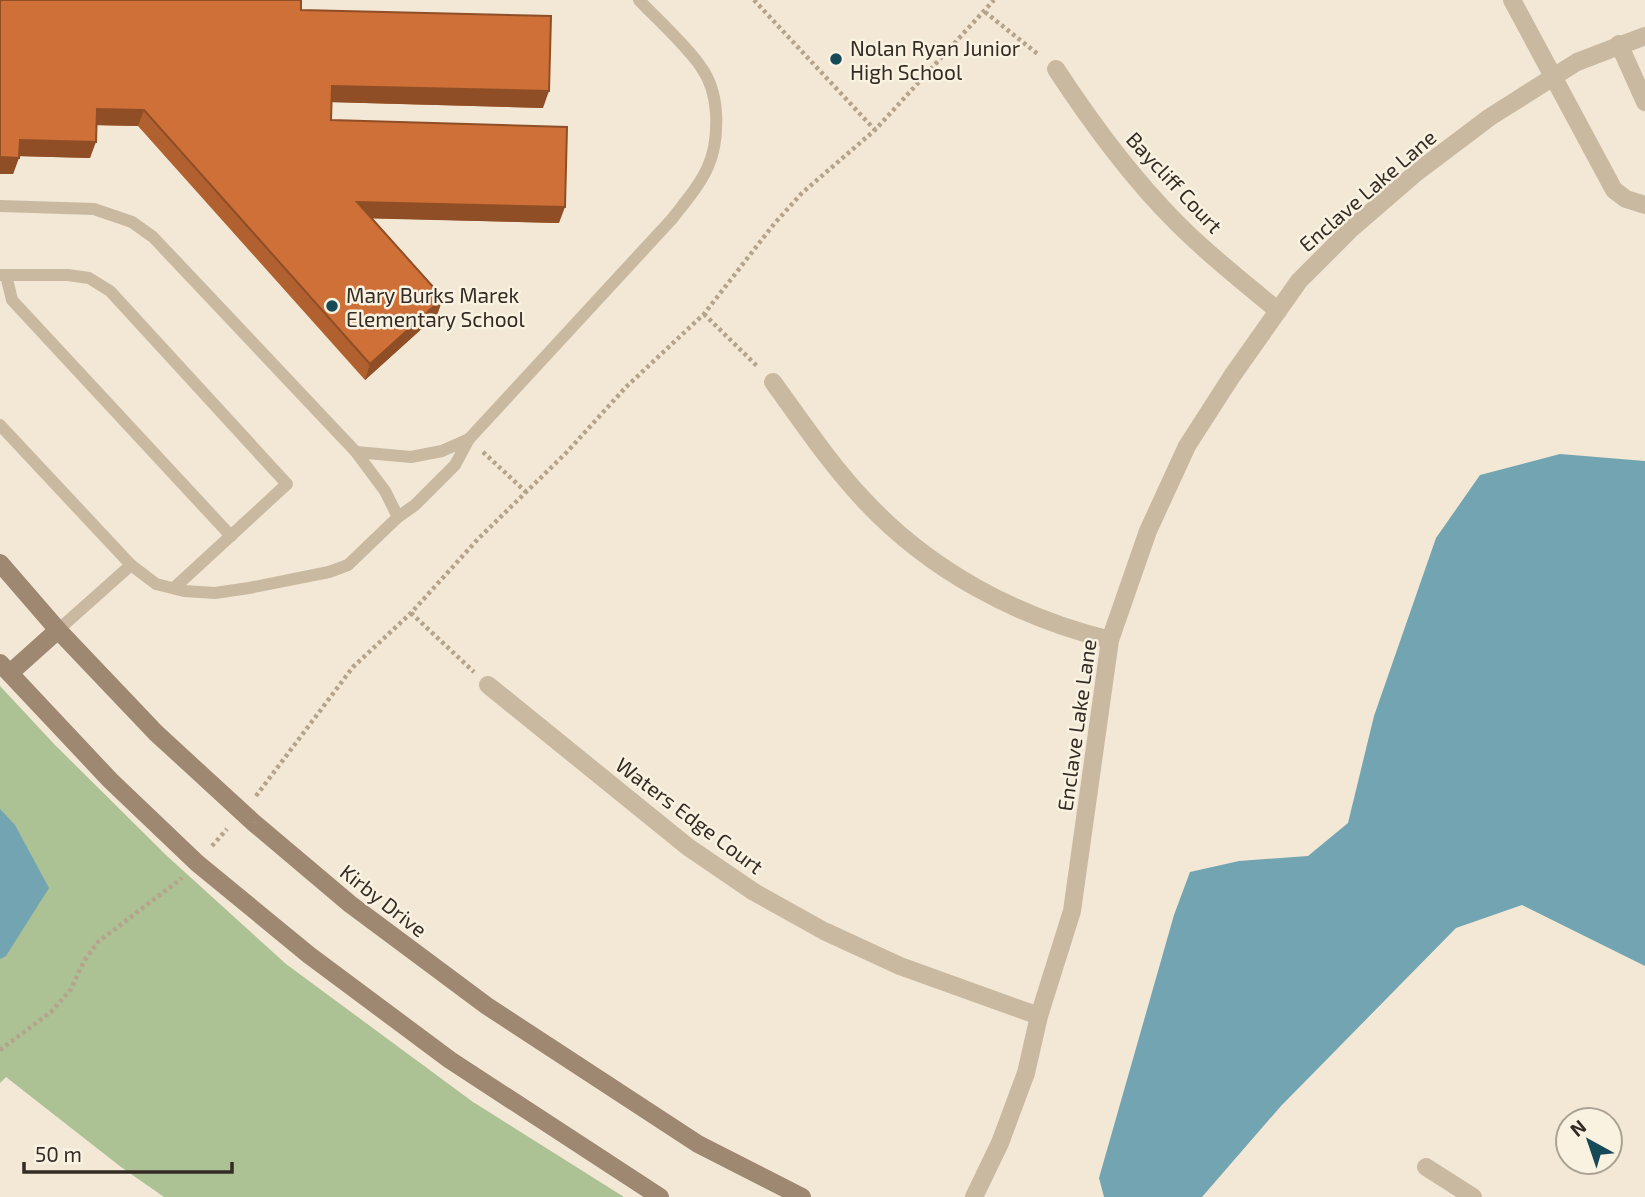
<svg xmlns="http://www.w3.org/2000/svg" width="1645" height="1197" font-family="'Exo 2',sans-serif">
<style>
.green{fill:#acc194}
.water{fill:#72a5b1}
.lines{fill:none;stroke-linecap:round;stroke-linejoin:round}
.path{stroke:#b6a38b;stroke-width:4.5;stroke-dasharray:3.5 3.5;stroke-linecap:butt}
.service{stroke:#cab9a1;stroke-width:12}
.minor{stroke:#cab9a1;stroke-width:18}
.secondary{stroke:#9e8872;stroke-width:18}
.wall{fill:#b1602f}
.shaded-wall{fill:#904e26}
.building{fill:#ce7037;stroke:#904e26;stroke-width:2}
.poi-dot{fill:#174a57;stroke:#faf2e1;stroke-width:2.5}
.labels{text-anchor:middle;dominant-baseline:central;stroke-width:5;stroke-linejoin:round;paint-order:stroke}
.poi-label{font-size:21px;fill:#342b24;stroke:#faf2e1;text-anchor:start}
.street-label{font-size:21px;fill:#342b24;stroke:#faf2e1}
</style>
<rect width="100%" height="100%" fill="#f2e8d5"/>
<path class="green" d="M 0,686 L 55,745 L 167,856 L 286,964 L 473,1102 L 624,1197 L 164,1197 L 121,1167 L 6,1077 L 0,1083 Z"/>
<g class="water">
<path d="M 1560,454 L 1645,461 L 1645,966 L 1522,905 L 1456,928 L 1281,1106 L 1202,1197 L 1104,1197 L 1099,1178 L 1174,915 L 1190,872 L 1239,861 L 1308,856 L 1348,823 L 1374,716 L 1436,538 L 1480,475 Z"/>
<path d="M 0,809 L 15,825 L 49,888 L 6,956 L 0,959 Z"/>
</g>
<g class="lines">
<g class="path">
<path d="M 754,0 L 875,130"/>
<path d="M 985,12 L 1039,55"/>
<path d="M 704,314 L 758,367"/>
<path d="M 483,452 L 526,492"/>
<path d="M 411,613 L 474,672"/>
<path d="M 256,796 L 353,667 L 411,613 L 478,539 L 566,453 L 626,387 L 704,314 L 774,224 L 802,193 L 875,130 L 994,0"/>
<path d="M 212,846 L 227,829"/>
<path d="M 0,1050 L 51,1012 L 71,989 L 84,961 L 98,942 L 182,878"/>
</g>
<g class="service">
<path d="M 0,206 L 94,209 L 132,222 L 153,237 L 356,452 L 385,491 L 398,517 L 348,565 L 329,572 L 249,588 L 215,593 L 184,591 L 156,584 L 131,565 L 0,425"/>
<path d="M 0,275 L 68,275 L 89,278 L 110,291 L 287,484 L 174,588"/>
<path d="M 6,275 L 12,300 L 231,536"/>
<path d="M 356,452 L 411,457 L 442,451 L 469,439"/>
<path d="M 398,517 L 415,505 L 455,465 L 469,439 L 672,219 C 701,182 719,163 716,113 C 715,97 711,81 701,67 C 687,46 657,19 639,0"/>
<path d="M 58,630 L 131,565"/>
</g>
<g class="minor">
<path d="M 1512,0 L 1614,190 L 1626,199 L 1645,205"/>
<path d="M 1619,44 L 1645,102"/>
<path d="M 1056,69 C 1092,124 1130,176 1176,222 C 1207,254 1244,282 1278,311"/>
<path d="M 773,382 C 802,422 830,464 864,500 C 930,571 1017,617 1110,640"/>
<path d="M 488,685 L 688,847 L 754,892 L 824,931 L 900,966 L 1039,1016"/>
<path d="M 1426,1167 L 1473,1197"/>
<path d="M 974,1197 L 1000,1143 L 1026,1073 L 1039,1016 L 1072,911 L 1110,640 L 1148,531 L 1187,446 L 1232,376 L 1299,281 L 1351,229 L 1417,172 L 1490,117 L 1577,62 L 1645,36"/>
</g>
<g class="secondary">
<path d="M 0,563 L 58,630 L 156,733 L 254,823 L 350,904 L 487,1006 L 698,1144 L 802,1197"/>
<path d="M 0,663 L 110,780 L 197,863 L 309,955 L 450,1060 L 660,1197"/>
<path d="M 10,673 L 58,630"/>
</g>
</g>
<path class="wall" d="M 0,0 L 301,10 L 543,108 L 331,102 L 331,120 L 559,223 L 372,218 L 443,298 L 437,315 L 365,380 L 138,126 L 96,125 L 90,158 L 19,156 L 13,174 Z"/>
<g class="shaded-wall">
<path d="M 332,86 L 549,91 L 543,108 L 326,102 Z"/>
<path d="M 97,109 L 144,110 L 138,126 L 91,125 Z"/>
<path d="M 20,140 L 96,142 L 90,158 L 14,156 Z"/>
<path d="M 0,157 L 19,158 L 13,174 L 0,174 Z"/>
<path d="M 357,202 L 565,207 L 559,223 L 351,218 Z"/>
<path d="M 443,298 L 437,315 L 365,380 L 370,364 Z"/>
</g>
<path class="building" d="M 0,0 L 301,0 L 301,10 L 551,16 L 549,91 L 332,86 L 331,120 L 567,127 L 565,207 L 357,202 L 443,298 L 370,364 L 144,110 L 97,109 L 96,142 L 20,140 L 19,158 L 0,157 Z"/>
<g class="poi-dot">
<circle cx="836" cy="59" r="7"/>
<circle cx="332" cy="306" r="7"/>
</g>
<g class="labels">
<g class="poi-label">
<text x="850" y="47">Nolan Ryan Junior<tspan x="850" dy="24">High School</tspan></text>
<text x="346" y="294">Mary Burks Marek<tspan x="346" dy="24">Elementary School</tspan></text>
</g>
<g class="street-label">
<text transform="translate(1175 182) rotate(47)">Baycliff Court</text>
<text transform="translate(1367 190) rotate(-41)">Enclave Lake Lane</text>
<text transform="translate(1076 725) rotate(-82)">Enclave Lake Lane</text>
<text transform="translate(690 815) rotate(37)">Waters Edge Court</text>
<text transform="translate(384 900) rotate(38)">Kirby Drive</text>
</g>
</g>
<g transform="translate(1589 1141) rotate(320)"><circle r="33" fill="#faf2e1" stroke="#aba295" stroke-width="2"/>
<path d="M0-5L12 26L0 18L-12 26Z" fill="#174a57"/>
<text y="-10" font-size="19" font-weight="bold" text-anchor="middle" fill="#342b24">N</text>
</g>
<path d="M24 1162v10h208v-10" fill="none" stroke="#342b24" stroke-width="3.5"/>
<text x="35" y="1162" font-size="21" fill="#342b24" stroke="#faf2e1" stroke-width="5" paint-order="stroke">50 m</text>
</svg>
